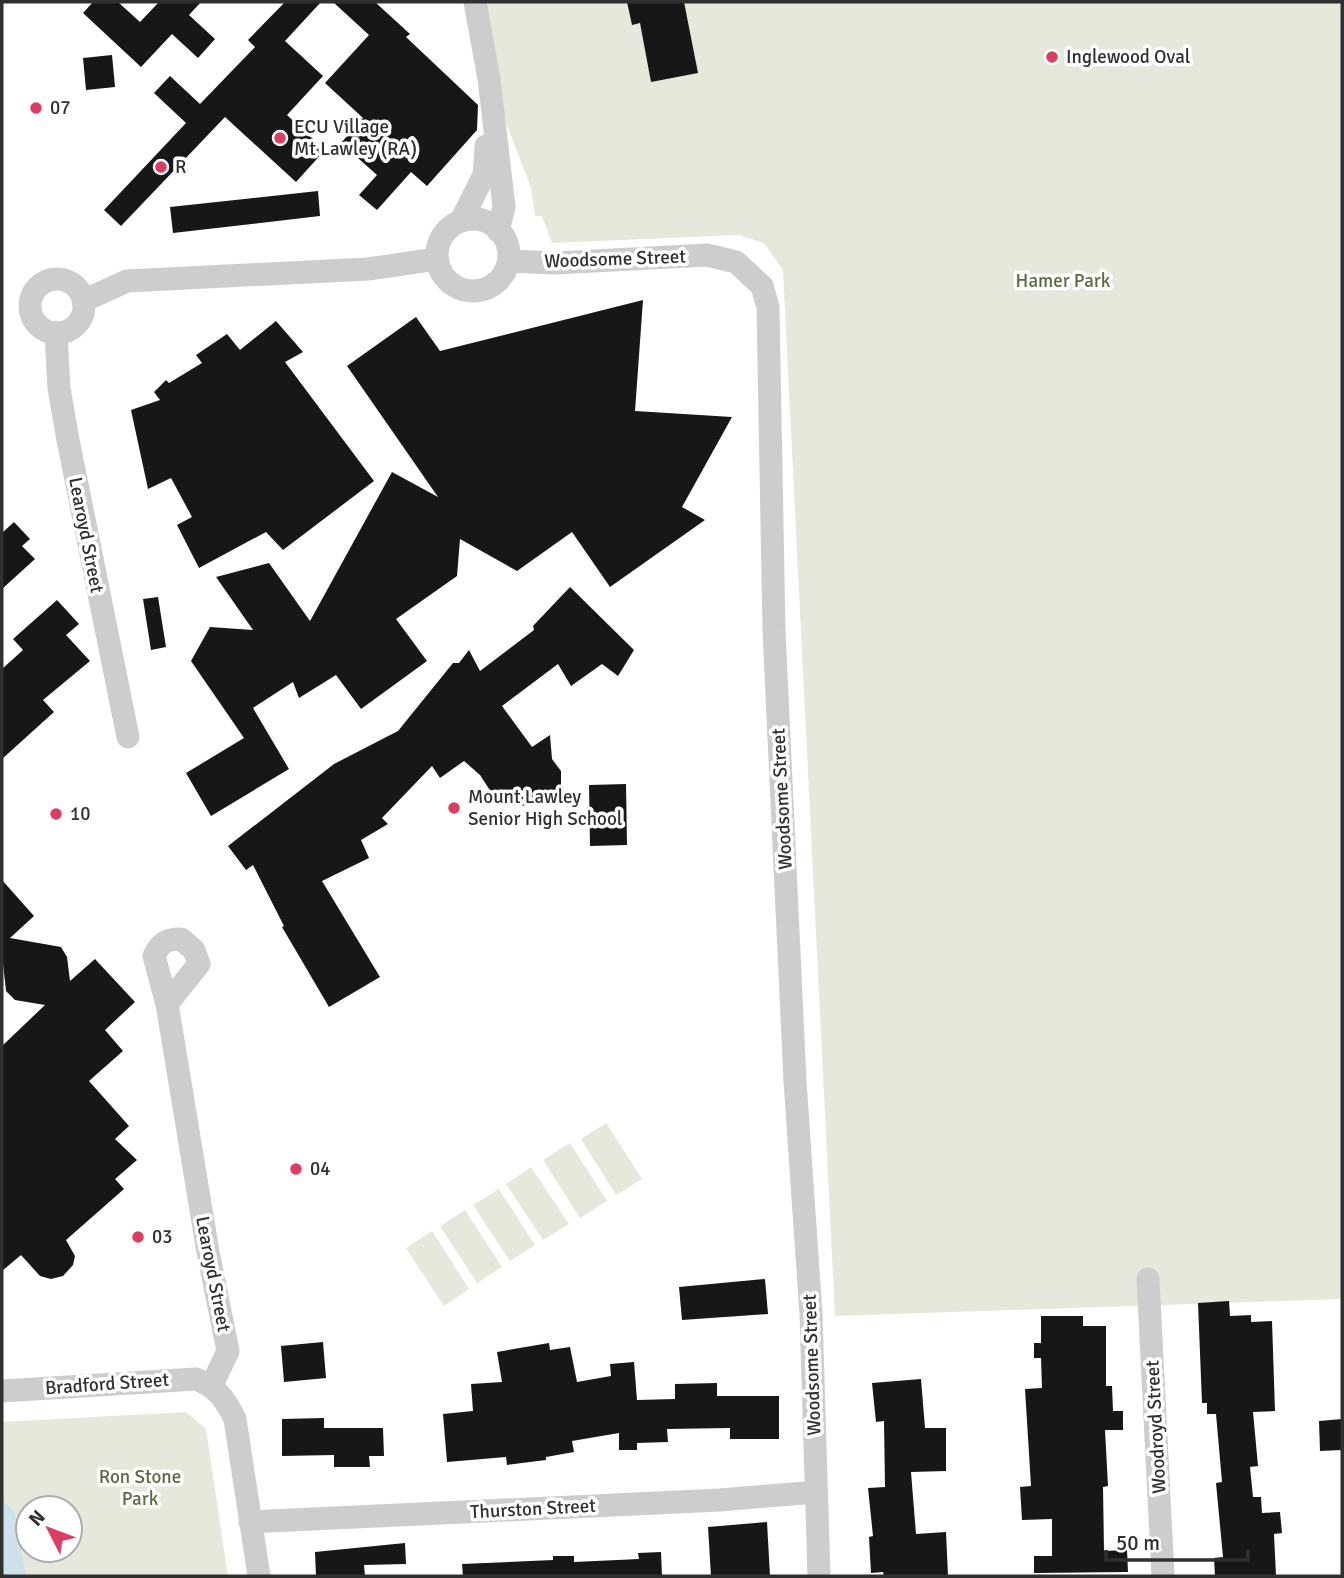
<svg xmlns="http://www.w3.org/2000/svg" width="1344" height="1578" font-family="Signika,sans-serif">
<style>
.green{fill:#e5e9dc;fill-rule:evenodd}
.water{fill:#cce3eb}
.building{fill:#171717}
.lines{fill:none;stroke-linecap:round;stroke-linejoin:round}
.minor{stroke:#cdcdcd;stroke-width:23}
.poi-dot{fill:#dc3d60;stroke:#fff;stroke-width:2.5}
.labels{text-anchor:middle;dominant-baseline:central;stroke-width:7;stroke-linejoin:round;paint-order:stroke}
.poi-label{font-size:19px;fill:#303030;stroke:#fff;text-anchor:start}
.street-label{font-size:19px;fill:#303030;stroke:#fff}
.park-label{font-size:19px;fill:#596a3f;stroke:#fff}
</style>
<rect width="100%" height="100%" fill="#fff"/>
<g class="green">
<path d="M 475,2 L 1342,2 L 1342,1299 L 835,1316 L 783,270 L 764,243 L 738,235 L 552,243 L 542,216 L 535,216 L 531,188 L 489,79 Z"/>
<path d="M 606,1123 L 642,1179 L 616,1195 L 581,1139 Z"/>
<path d="M 570,1143 L 607,1201 L 580,1218 L 543,1160 Z"/>
<path d="M 531,1167 L 569,1224 L 543,1240 L 506,1184 Z"/>
<path d="M 499,1189 L 535,1245 L 510,1261 L 473,1205 Z"/>
<path d="M 465,1210 L 502,1267 L 477,1283 L 440,1226 Z"/>
<path d="M 432,1231 L 469,1289 L 444,1306 L 406,1248 Z"/>
<path d="M 186,1412 L 206,1429 L 228,1576 L 2,1576 L 2,1422 ZM 28,1508 L 70,1508 L 70,1550 L 28,1550 Z"/>
</g>
<path class="water" d="M 2,1499 L 15,1513 L 26,1576 L 2,1576 Z"/>
<g class="building">
<path d="M 93,2 L 118,2 L 140,22 L 159,2 L 201,2 L 189,15 L 215,39 L 198,58 L 172,34 L 141,67 L 83,13 Z"/>
<path d="M 285,2 L 321,2 L 285,41 L 323,76 L 287,115 L 325,150 L 296,182 L 225,117 L 121,226 L 104,210 L 186,123 L 154,93 L 170,76 L 200,104 L 255,47 L 248,40 Z"/>
<path d="M 333,2 L 375,2 L 410,34 L 406,37 L 478,105 L 477,130 L 427,186 L 411,172 L 377,210 L 359,195 L 377,175 L 341,143 L 363,118 L 325,83 L 369,35 Z"/>
<path d="M 627,2 L 684,2 L 698,73 L 651,82 L 640,23 L 632,25 Z"/>
<path d="M 112,55 L 115,87 L 86,90 L 83,58 Z"/>
<path d="M 318,191 L 320,216 L 173,233 L 170,207 Z"/>
<path d="M 643,300 L 635,411 L 732,417 L 682,507 L 705,520 L 610,587 L 572,532 L 517,571 L 460,539 L 457,576 L 396,619 L 427,661 L 361,709 L 336,675 L 299,698 L 293,682 L 253,708 L 289,769 L 211,816 L 186,773 L 244,738 L 191,661 L 210,627 L 253,630 L 216,577 L 269,563 L 310,621 L 392,472 L 438,497 L 347,366 L 416,317 L 440,351 Z"/>
<path d="M 276,321 L 303,352 L 285,362 L 374,481 L 283,550 L 266,532 L 199,568 L 177,525 L 192,517 L 171,478 L 148,489 L 131,410 L 160,400 L 154,392 L 166,380 L 169,383 L 202,363 L 196,355 L 227,334 L 240,350 Z"/>
<path d="M 14,522 L 30,539 L 22,546 L 35,559 L 2,589 L 2,533 Z"/>
<path d="M 570,587 L 634,650 L 618,676 L 602,664 L 571,686 L 558,664 L 502,706 L 532,747 L 550,735 L 552,759 L 561,771 L 561,785 L 550,798 L 533,805 L 511,806 L 493,795 L 480,775 L 464,761 L 440,778 L 432,766 L 382,818 L 388,824 L 361,840 L 369,858 L 322,881 L 380,977 L 329,1007 L 282,927 L 284,926 L 253,865 L 246,870 L 228,846 L 334,764 L 398,731 L 453,663 L 459,663 L 469,650 L 480,671 L 534,630 L 533,626 Z"/>
<path d="M 158,597 L 166,647 L 151,650 L 143,599 Z"/>
<path d="M 57,600 L 79,624 L 66,635 L 90,661 L 43,700 L 54,712 L 2,759 L 2,669 L 23,650 L 13,639 Z"/>
<path d="M 626,784 L 627,845 L 590,846 L 589,785 Z"/>
<path d="M 2,880 L 34,916 L 10,938 L 61,947 L 67,957 L 70,981 L 95,959 L 135,1002 L 105,1030 L 123,1051 L 89,1081 L 129,1126 L 115,1139 L 137,1160 L 115,1179 L 124,1189 L 66,1240 L 75,1256 L 73,1265 L 63,1276 L 51,1279 L 40,1276 L 21,1255 L 2,1271 L 2,1046 L 45,1005 L 15,1000 L 6,991 L 2,954 Z"/>
<path d="M 765,1279 L 768,1314 L 682,1320 L 679,1287 Z"/>
<path d="M 1229,1301 L 1230,1316 L 1251,1315 L 1251,1322 L 1272,1321 L 1275,1411 L 1253,1412 L 1258,1466 L 1250,1467 L 1253,1497 L 1261,1497 L 1262,1513 L 1280,1512 L 1282,1533 L 1274,1534 L 1276,1576 L 1215,1576 L 1214,1558 L 1223,1557 L 1216,1483 L 1222,1482 L 1216,1414 L 1207,1414 L 1207,1403 L 1202,1403 L 1198,1303 Z"/>
<path d="M 1041,1316 L 1083,1316 L 1083,1326 L 1106,1326 L 1106,1386 L 1112,1386 L 1113,1411 L 1123,1411 L 1123,1430 L 1105,1430 L 1108,1486 L 1103,1487 L 1104,1551 L 1127,1550 L 1128,1572 L 1034,1573 L 1034,1556 L 1052,1556 L 1052,1519 L 1022,1520 L 1020,1487 L 1031,1486 L 1025,1389 L 1042,1388 L 1041,1358 L 1034,1358 L 1034,1343 L 1041,1343 Z"/>
<path d="M 323,1342 L 326,1378 L 284,1382 L 281,1346 Z"/>
<path d="M 549,1343 L 550,1350 L 570,1347 L 577,1382 L 611,1376 L 610,1364 L 634,1362 L 637,1400 L 675,1399 L 675,1384 L 717,1383 L 717,1396 L 779,1396 L 779,1439 L 730,1439 L 730,1428 L 667,1429 L 668,1442 L 637,1443 L 637,1450 L 619,1450 L 619,1433 L 572,1441 L 574,1452 L 546,1457 L 546,1460 L 507,1465 L 506,1457 L 447,1462 L 443,1414 L 473,1411 L 471,1384 L 502,1382 L 497,1352 Z"/>
<path d="M 921,1379 L 925,1428 L 946,1428 L 946,1471 L 911,1472 L 916,1534 L 946,1532 L 948,1576 L 884,1576 L 883,1572 L 871,1573 L 869,1537 L 873,1536 L 868,1488 L 885,1487 L 884,1421 L 876,1422 L 872,1383 Z"/>
<path d="M 324,1418 L 324,1428 L 383,1428 L 384,1456 L 369,1456 L 370,1467 L 334,1467 L 334,1455 L 282,1456 L 282,1419 Z"/>
<path d="M 1342,1419 L 1342,1450 L 1320,1451 L 1319,1421 Z"/>
<path d="M 767,1522 L 770,1576 L 711,1576 L 708,1527 Z"/>
<path d="M 405,1543 L 406,1564 L 364,1565 L 365,1576 L 316,1576 L 315,1552 Z"/>
<path d="M 661,1552 L 662,1576 L 463,1576 L 462,1564 L 553,1560 L 553,1556 L 574,1556 L 574,1562 L 639,1559 L 638,1553 Z"/>
</g>
<g class="lines">
<g class="minor">
<path d="M 475,2 L 489,79 L 504,207 L 498,231"/>
<circle cx="473" cy="255" r="36"/>
<path d="M 461,221 L 484,175 L 486,146"/>
<path d="M 509,261 L 556,263 L 707,255 L 736,262 L 762,286 L 768,307 L 774,631 L 795,1081 L 811,1314 L 819,1576"/>
<circle cx="57" cy="306" r="27"/>
<path d="M 83,301 L 127,281 L 368,269 L 437,259"/>
<path d="M 56,333 L 59,388 L 68,440 L 128,737"/>
<path d="M 167,1004 L 199,964 L 194,950 L 181,939 C 166,939 160,943 154,956 L 167,1004 L 208,1252 L 228,1351 L 212,1385"/>
<path d="M 1148,1279 L 1163,1576"/>
<path d="M 2,1391 L 196,1379 C 217,1387 225,1399 235,1419 L 259,1576"/>
<path d="M 250,1522 L 720,1500 L 816,1492"/>
</g>
</g>
<g class="poi-dot">
<circle cx="1052" cy="57" r="7"/>
<circle cx="36" cy="108" r="7"/>
<circle cx="280" cy="138" r="7"/>
<circle cx="161" cy="167" r="7"/>
<circle cx="454" cy="808" r="7"/>
<circle cx="56" cy="814" r="7"/>
<circle cx="296" cy="1169" r="7"/>
<circle cx="138" cy="1237" r="7"/>
</g>
<g class="labels">
<g class="poi-label">
<text x="1066" y="57">Inglewood Oval</text>
<text x="50" y="108">07</text>
<text x="294" y="127">ECU Village<tspan x="294" dy="22">Mt Lawley (RA)</tspan></text>
<text x="175" y="167">R</text>
<text x="468" y="797">Mount Lawley<tspan x="468" dy="22">Senior High School</tspan></text>
<text x="70" y="814">10</text>
<text x="310" y="1169">04</text>
<text x="152" y="1237">03</text>
</g>
<g class="street-label">
<text transform="translate(615 259) rotate(-2)">Woodsome Street</text>
<text transform="translate(86 535) rotate(79)">Learoyd Street</text>
<text transform="translate(782 799) rotate(-93)">Woodsome Street</text>
<text transform="translate(213 1274) rotate(79)">Learoyd Street</text>
<text transform="translate(812 1365) rotate(-92)">Woodsome Street</text>
<text transform="translate(107 1384) rotate(-4)">Bradford Street</text>
<text transform="translate(1156 1427) rotate(-93)">Woodroyd Street</text>
<text transform="translate(533 1509) rotate(-3)">Thurston Street</text>
</g>
<g class="park-label">
<text x="1063" y="281">Hamer Park</text>
<text x="140" y="1477">Ron Stone<tspan x="140" dy="22">Park</tspan></text>
</g>
</g>
<rect width="1344" height="1578" fill="none" stroke="#303030" stroke-width="7"/>
<g transform="translate(49 1529) rotate(312)"><circle r="33" fill="#ffffff" stroke="#acacac" stroke-width="2"/>
<path d="M0-5L12 26L0 18L-12 26Z" fill="#dc3d60"/>
<text y="-10" font-size="19" font-weight="bold" text-anchor="middle" fill="#303030">N</text>
</g>
<path d="M1106 1550v10h142v-10" fill="none" stroke="#303030" stroke-width="3.5"/>
<text x="1116" y="1550" font-size="21" fill="#303030" stroke="#ffffff" stroke-width="5" paint-order="stroke">50 m</text>
</svg>
